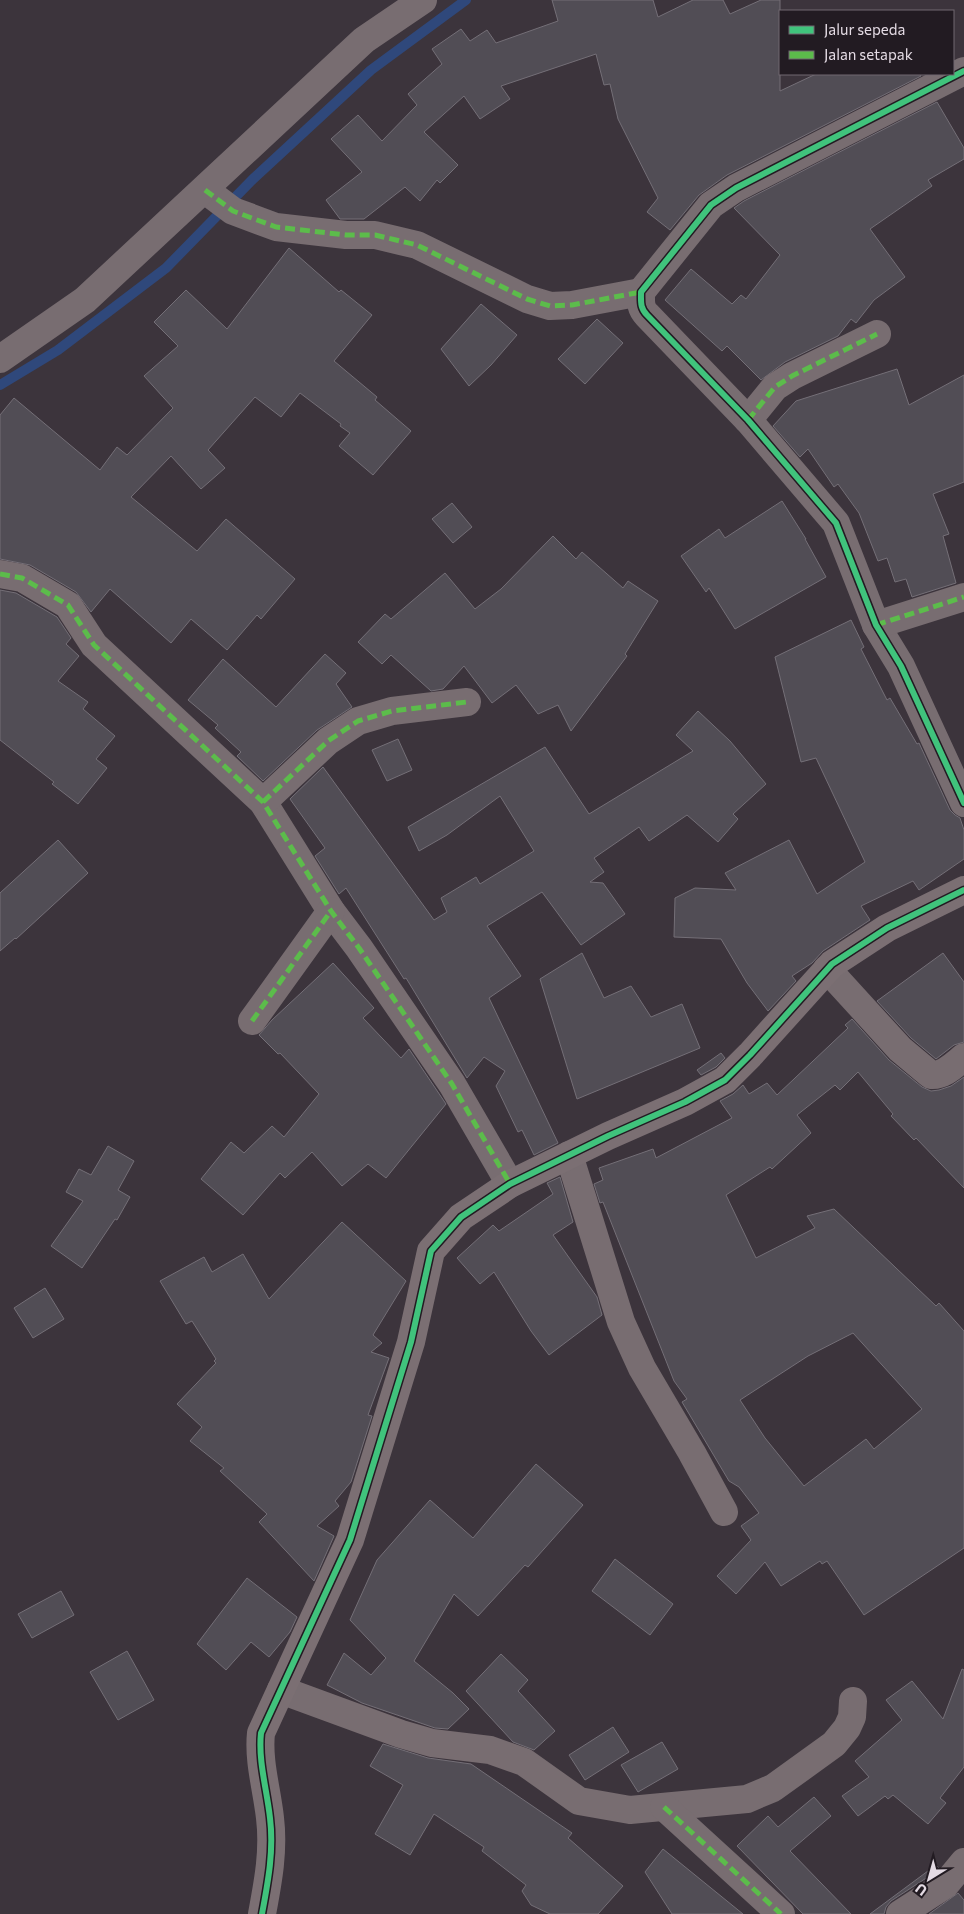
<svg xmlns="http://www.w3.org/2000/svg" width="964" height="1914" font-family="Commissioner,sans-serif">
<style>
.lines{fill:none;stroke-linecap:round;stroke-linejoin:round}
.stream{stroke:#2f487b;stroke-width:10}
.building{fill:#514d55;stroke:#746f77;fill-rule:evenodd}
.street{stroke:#786d71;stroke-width:28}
.secondary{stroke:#7b6f73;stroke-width:28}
.quiet{stroke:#5cbc4b;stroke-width:5;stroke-dasharray:10 5;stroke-linecap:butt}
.cycleway-casing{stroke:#221b22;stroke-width:9}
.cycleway{stroke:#40c37c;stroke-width:6}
</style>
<rect width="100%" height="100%" fill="#3c343c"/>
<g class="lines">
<path class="stream" d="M 0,385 L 58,350 L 166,268 L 253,179 L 371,70 L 466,0"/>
</g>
<g class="building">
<path d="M 552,0 L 653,0 L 658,17 L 693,0 L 723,0 L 730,14 L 761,0 L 780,0 L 780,91 L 816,74 L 920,74 L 921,76 L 727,175 L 699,195 L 670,230 L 647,212 L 658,198 L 618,119 L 610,84 L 604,85 L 596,54 L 501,86 L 510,99 L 480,119 L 464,96 L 424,132 L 458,165 L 440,183 L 437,180 L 420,201 L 405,187 L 364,219 L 340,219 L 326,200 L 362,172 L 331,139 L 358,115 L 382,141 L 417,105 L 408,94 L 442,64 L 432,49 L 461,29 L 470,41 L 487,30 L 496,43 L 558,21 Z"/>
<path d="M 937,102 L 964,148 L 964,159 L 928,180 L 932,186 L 870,229 L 905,277 L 874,300 L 856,323 L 851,319 L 838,336 L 785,362 L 761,380 L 727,346 L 722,351 L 665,300 L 691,269 L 732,304 L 741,295 L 746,299 L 780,255 L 734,208 L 744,201 Z"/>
<path d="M 289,248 L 339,292 L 341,290 L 372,315 L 334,361 L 377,397 L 375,400 L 411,431 L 373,475 L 339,446 L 350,433 L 340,426 L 341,424 L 300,393 L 281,417 L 255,397 L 208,450 L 225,468 L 201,489 L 171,456 L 131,497 L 197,551 L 226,519 L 295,579 L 261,619 L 257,615 L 227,650 L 191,619 L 171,643 L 110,589 L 91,612 L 76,592 L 30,565 L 0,559 L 0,415 L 14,398 L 100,470 L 117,447 L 127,455 L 173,408 L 144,376 L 178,346 L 154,322 L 186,290 L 227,329 Z"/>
<path d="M 481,304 L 517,335 L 491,365 L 469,386 L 441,349 Z"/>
<path d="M 597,319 L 623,343 L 585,384 L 558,359 Z"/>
<path d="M 897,369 L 909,405 L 964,375 L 964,482 L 933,494 L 949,534 L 943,536 L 956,583 L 912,597 L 906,579 L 895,582 L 887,558 L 878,561 L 859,513 L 838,484 L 834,487 L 808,449 L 800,457 L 773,426 L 796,401 Z"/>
<path d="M 782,501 L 806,539 L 805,539 L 826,577 L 735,629 L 709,588 L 706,592 L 681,556 L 719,529 L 725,538 Z"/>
<path d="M 452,503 L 472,527 L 453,543 L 432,519 Z"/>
<path d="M 553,536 L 576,559 L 582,552 L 623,588 L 628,581 L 658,601 L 625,654 L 627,656 L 571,731 L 558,705 L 538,714 L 516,685 L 492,703 L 464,666 L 443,689 L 431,691 L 391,655 L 382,664 L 358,642 L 385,614 L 391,619 L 445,573 L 475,609 L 501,589 Z"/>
<path d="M 0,590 L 16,593 L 57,617 L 71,638 L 66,644 L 79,656 L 58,681 L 88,702 L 83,709 L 115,736 L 96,759 L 107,768 L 78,804 L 52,784 L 54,782 L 0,740 Z"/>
<path d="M 851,620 L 864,647 L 861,649 L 887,700 L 890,698 L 917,744 L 919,743 L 950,810 L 955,815 L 960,818 L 964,830 L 964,859 L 919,890 L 913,881 L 861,906 L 870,920 L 823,951 L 812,963 L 792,976 L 796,981 L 768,1011 L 747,983 L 721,939 L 674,937 L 675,898 L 695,888 L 736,890 L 725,873 L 789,840 L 817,894 L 865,862 L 816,758 L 801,762 L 775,657 Z"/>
<path d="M 325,654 L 346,673 L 336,684 L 352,707 L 317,730 L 263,781 L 237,756 L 241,752 L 215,728 L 218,725 L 188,700 L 223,659 L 276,707 Z"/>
<path d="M 698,711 L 730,741 L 766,784 L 733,814 L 738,819 L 718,842 L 687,815 L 649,841 L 639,827 L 594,858 L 604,872 L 590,882 L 603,883 L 625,914 L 581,945 L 542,892 L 487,926 L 521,976 L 489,998 L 558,1143 L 534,1155 L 522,1130 L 518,1132 L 496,1086 L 505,1071 L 484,1057 L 467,1078 L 406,978 L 404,979 L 346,888 L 339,894 L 315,856 L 325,848 L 290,799 L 323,767 L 434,920 L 447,912 L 441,898 L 476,877 L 480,884 L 534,851 L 500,796 L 447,835 L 419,851 L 408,827 L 545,747 L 589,814 L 693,751 L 676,735 Z"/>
<path d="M 398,739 L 412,770 L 387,781 L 372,750 Z"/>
<path d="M 58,840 L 88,873 L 16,939 L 15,938 L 0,951 L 0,893 Z"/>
<path d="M 582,953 L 604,998 L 631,986 L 651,1017 L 682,1004 L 700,1048 L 577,1099 L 540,979 Z"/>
<path d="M 943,953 L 964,982 L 964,1042 L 954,1045 L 936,1059 L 911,1038 L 877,1001 Z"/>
<path d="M 333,963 L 374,1008 L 363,1018 L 401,1058 L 409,1049 L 446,1104 L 386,1178 L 368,1164 L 342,1186 L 312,1152 L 285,1178 L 280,1173 L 243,1215 L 201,1179 L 231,1142 L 244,1153 L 272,1126 L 284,1137 L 319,1094 L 280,1053 L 278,1054 L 259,1035 L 272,1020 Z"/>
<path d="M 852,1019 L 889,1060 L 922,1087 L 931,1091 L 939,1090 L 951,1086 L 964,1077 L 964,1188 L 916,1138 L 914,1140 L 891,1116 L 893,1114 L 858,1072 L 840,1090 L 835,1085 L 797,1115 L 811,1133 L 772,1169 L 770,1167 L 726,1195 L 756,1258 L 815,1228 L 807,1216 L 834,1209 L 936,1306 L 939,1303 L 964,1331 L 964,1548 L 864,1615 L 827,1561 L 822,1564 L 820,1561 L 781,1586 L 765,1562 L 736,1594 L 717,1576 L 751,1540 L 741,1526 L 759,1513 L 739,1487 L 729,1481 L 682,1402 L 687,1399 L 674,1381 L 603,1202 L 600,1203 L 594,1184 L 603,1180 L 599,1168 L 653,1149 L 656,1158 L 732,1118 L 720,1101 L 733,1094 L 743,1085 L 749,1094 L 767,1083 L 777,1095 L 848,1028 L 845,1025 ZM 853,1333 L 922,1409 L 874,1449 L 866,1439 L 804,1486 L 765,1438 L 740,1400 L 808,1356 Z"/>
<path d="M 721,1053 L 725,1058 L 716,1067 L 701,1075 L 697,1070 Z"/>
<path d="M 108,1146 L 134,1161 L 118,1190 L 130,1197 L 117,1220 L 115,1219 L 82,1268 L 51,1246 L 83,1201 L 66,1192 L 79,1169 L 91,1175 Z"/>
<path d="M 560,1177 L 573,1222 L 553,1235 L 597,1297 L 602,1315 L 549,1355 L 531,1331 L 494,1272 L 480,1284 L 457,1258 L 493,1225 L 499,1231 L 553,1194 L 547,1183 Z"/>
<path d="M 342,1222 L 406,1281 L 373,1335 L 382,1343 L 371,1352 L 389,1358 L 368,1415 L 372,1416 L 351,1482 L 335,1501 L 339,1506 L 317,1526 L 334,1536 L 314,1581 L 259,1522 L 267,1514 L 220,1471 L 224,1468 L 190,1441 L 202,1427 L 177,1404 L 216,1363 L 214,1361 L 216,1359 L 192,1321 L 186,1324 L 160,1281 L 204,1257 L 212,1272 L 243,1254 L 269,1299 Z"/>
<path d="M 45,1288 L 64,1319 L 33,1338 L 14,1308 Z"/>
<path d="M 536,1464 L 583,1505 L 528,1567 L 525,1565 L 478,1616 L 454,1594 L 414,1661 L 453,1693 L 469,1709 L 448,1729 L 435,1728 L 362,1703 L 327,1685 L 344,1653 L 371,1675 L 386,1658 L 350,1620 L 377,1560 L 430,1500 L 473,1538 Z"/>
<path d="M 615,1559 L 673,1604 L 650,1635 L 592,1591 Z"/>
<path d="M 247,1578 L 297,1617 L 290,1632 L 269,1657 L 251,1642 L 226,1670 L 197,1644 Z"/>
<path d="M 61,1591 L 74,1615 L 32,1638 L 18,1614 Z"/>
<path d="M 127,1651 L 154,1700 L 118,1720 L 90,1672 Z"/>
<path d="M 501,1654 L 528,1680 L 518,1691 L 555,1731 L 534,1750 L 513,1742 L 466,1691 Z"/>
<path d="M 962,1669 L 964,1670 L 964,1767 L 940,1798 L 946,1803 L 928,1824 L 893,1795 L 888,1799 L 885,1796 L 858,1816 L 842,1796 L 869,1777 L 855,1761 L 902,1720 L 886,1700 L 912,1681 L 943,1719 Z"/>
<path d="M 613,1727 L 629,1752 L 585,1780 L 569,1755 Z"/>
<path d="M 662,1742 L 678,1769 L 638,1792 L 621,1765 Z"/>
<path d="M 383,1744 L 428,1758 L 471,1764 L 572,1833 L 568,1838 L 623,1886 L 598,1914 L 550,1914 L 531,1905 L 522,1891 L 526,1885 L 482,1851 L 484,1847 L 434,1814 L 410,1855 L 375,1834 L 403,1785 L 370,1766 Z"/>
<path d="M 814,1797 L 831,1816 L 790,1851 L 851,1914 L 803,1914 L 737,1846 L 768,1816 L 778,1827 Z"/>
<path d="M 663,1849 L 743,1914 L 672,1914 L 645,1872 Z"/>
<path d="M 936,1865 L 939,1868 L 934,1873 L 891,1901 L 886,1907 L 884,1914 L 870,1914 Z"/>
<path d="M 958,1893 L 964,1900 L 964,1914 L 929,1914 Z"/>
</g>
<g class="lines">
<g class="street">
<path d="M 964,71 L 736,188 L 711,205 L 641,292 C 641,302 640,308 647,315 L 748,420 L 836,523 L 876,625 L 901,666 L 964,803"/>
<path d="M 205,190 L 233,211 L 276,227 L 346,235 L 375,235 L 417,245 L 527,299 L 550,306 L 572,305 L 641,292"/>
<path d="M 0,359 L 85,300 L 364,40 L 423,0"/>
<path d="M 748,420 L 775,387 L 792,376 L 877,334"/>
<path d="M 0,574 L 22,578 L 68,605 L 94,645 L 263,802 L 331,911 L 359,948 L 452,1084 L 510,1184"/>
<path d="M 876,625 L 964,597"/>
<path d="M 263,802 L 328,741 L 358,721 L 392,711 L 467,702"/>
<path d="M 827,969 L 900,1049 L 931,1075 C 944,1076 954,1065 964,1057"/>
<path d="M 252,1021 L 331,911"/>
<path d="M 569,1155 L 621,1322 L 642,1368 L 692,1453 L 724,1512"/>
<path d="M 281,1690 L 401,1734 L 432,1743 L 490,1750 L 524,1762 L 579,1801 L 630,1810 L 747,1799 L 773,1788 L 834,1744 L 847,1728 L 852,1717 L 853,1701"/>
<path d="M 664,1807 L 781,1914"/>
<path d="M 900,1914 L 945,1885 L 964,1862"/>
</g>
<path class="secondary" d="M 262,1914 C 268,1882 274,1851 270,1818 C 267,1790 258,1761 261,1733 L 350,1540 L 411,1342 L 431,1251 L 461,1217 L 510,1184 L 608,1136 L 685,1102 L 725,1080 L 750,1055 L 832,964 L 887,928 L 964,890"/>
<g class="quiet">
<path d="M 205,190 L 233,211 L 276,227 L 346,235 L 375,235 L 417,245 L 527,299 L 550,306 L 572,305 L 641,292"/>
<path d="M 748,420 L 775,387 L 792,376 L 877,334"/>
<path d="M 0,574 L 22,578 L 68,605 L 94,645 L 263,802 L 331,911 L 359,948 L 452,1084 L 510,1184"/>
<path d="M 876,625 L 964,597"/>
<path d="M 263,802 L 328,741 L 358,721 L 392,711 L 467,702"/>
<path d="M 252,1021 L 331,911"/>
<path d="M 664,1807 L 781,1914"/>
</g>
<g class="cycleway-casing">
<g id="cycleway">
<path d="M 964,71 L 736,188 L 711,205 L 641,292 C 641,302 640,308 647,315 L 748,420 L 836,523 L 876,625 L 901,666 L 964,803"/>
<path d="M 262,1914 C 268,1882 274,1851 270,1818 C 267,1790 258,1761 261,1733 L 350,1540 L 411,1342 L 431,1251 L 461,1217 L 510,1184 L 608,1136 L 685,1102 L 725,1080 L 750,1055 L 832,964 L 887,928 L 964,890"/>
</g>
</g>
<use href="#cycleway" class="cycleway"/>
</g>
<rect x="779" y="10" width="175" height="65" fill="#221b22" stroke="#706870"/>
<rect x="789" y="26" width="25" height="8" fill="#40c37c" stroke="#706870"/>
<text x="824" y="35" font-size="15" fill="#e4dbe4">Jalur sepeda</text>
<rect x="789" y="51" width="25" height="8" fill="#5cbc4b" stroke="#706870"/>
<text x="824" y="60" font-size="15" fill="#e4dbe4">Jalan setapak</text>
<g transform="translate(929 1879) rotate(217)" stroke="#221b22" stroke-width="4" paint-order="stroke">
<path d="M0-4L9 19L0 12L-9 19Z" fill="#e4dbe4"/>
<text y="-8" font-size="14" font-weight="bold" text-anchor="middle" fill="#e4dbe4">U</text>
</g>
</svg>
